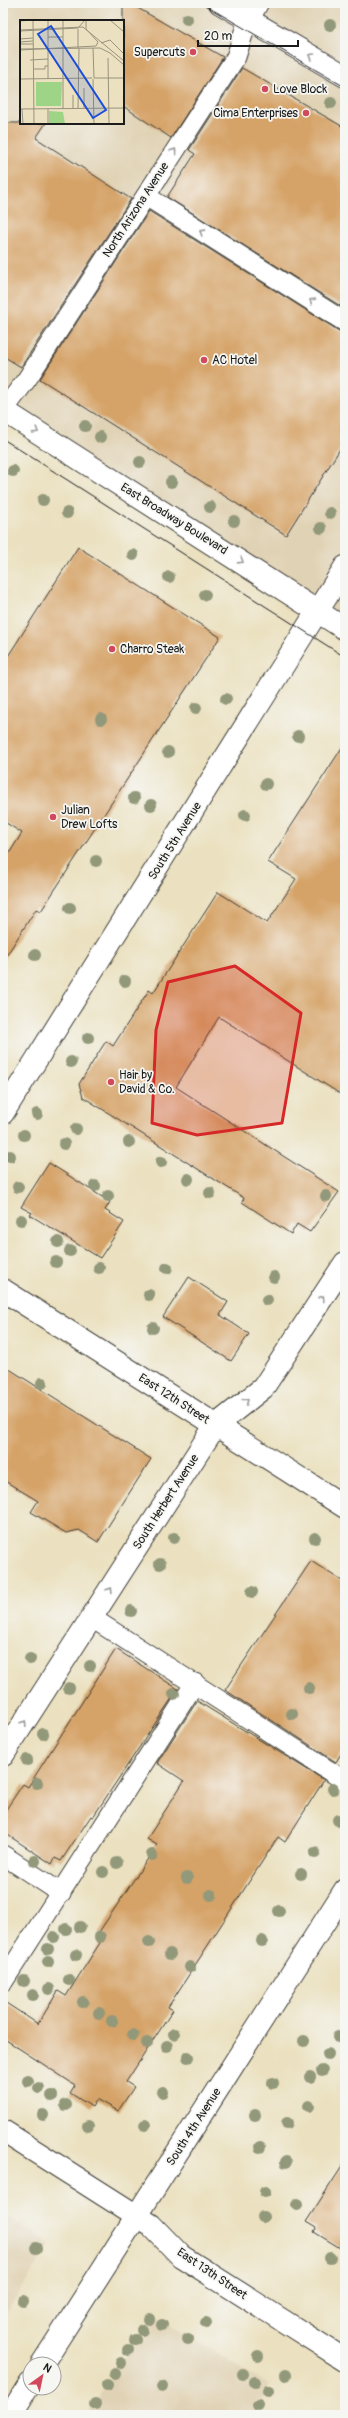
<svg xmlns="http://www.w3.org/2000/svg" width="348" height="2418" font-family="Pangolin,sans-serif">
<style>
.built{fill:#e0d2b4;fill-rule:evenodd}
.building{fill:#d5a367}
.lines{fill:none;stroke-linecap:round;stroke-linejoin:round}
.service-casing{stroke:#3b3a35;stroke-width:21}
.minor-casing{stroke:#3b3a35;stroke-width:24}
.tertiary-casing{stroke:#3b3a35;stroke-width:24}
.primary-casing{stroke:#3b3a35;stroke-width:24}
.service{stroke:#fff;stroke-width:19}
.minor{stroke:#fff;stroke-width:22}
.tertiary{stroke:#fff;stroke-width:22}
.primary{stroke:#fff;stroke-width:22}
.tram{stroke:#1c1c1c;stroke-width:1}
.tree{fill:#92987a}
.oneway{stroke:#999}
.marked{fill:#d62828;fill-opacity:0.2;stroke:#d62828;stroke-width:3;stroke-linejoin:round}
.poi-dot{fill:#d1495b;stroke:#f6f6f2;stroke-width:1.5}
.labels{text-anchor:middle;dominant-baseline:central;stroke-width:3.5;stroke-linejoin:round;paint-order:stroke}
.poi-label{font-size:12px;fill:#1c1c1c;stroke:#f6f6f2;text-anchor:start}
.street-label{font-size:12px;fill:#1c1c1c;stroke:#f6f6f2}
.inset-road{fill:none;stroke:#98927e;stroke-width:1}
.view{fill:#1d4ed8;fill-opacity:0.15;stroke:#1d4ed8;stroke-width:2}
.inset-edge{fill:none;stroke:#1c1c1c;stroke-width:2}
</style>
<rect width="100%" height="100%" fill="#f6f6f2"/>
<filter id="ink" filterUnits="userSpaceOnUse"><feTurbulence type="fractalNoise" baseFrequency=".025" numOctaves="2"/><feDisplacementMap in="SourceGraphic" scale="8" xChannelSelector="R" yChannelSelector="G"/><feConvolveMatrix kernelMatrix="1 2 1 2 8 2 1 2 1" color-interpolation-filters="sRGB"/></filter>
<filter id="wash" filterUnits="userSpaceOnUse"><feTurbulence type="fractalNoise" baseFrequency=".012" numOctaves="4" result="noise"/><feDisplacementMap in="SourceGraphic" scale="16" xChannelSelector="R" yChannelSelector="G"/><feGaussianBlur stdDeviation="0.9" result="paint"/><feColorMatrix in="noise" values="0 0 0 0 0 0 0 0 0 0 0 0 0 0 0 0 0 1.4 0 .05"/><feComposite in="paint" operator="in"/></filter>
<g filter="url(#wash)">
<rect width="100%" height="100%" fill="#ebe1c0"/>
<g class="built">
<path d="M 3,3 L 345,3 L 345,634 L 3,416 ZM 21,21 L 123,21 L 123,123 L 21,123 Z"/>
<path d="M 3,2214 L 51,2244 L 3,2318 Z"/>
<path d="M 152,2314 L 270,2386 L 252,2415 L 87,2415 Z"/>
</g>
<g id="blocks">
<g class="building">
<path d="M 123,3 L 129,3 L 223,57 L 171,138 L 123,106 Z"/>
<path d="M 242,68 L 345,128 L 345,309 L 167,197 L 195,154 L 189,150 Z"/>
<path d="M 3,123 L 46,123 L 36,138 L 131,199 L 21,367 L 3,356 Z"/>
<path d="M 149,211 L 339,331 L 345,333 L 345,441 L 286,535 L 40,379 Z"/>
<path d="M 78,547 L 220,637 L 41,911 L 36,909 L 3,961 L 3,863 L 22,833 L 3,821 L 3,664 Z"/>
<path d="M 345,743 L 345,1097 L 219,1017 L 176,1087 L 339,1192 L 310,1232 L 297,1224 L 291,1234 L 242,1202 L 244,1198 L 83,1097 L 79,1084 L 106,1041 L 113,1046 L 149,990 L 153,993 L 218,892 L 267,923 L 296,879 L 268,862 Z"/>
<path d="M 49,1163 L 110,1202 L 105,1210 L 124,1222 L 100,1258 L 30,1215 L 32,1213 L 21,1207 Z"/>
<path d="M 189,1277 L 228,1302 L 220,1315 L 249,1334 L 231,1361 L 163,1317 Z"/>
<path d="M 3,1365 L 151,1459 L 98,1542 L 79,1530 L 66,1533 L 31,1512 L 38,1501 L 3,1480 Z"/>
<path d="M 311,1561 L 345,1583 L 345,1747 L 336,1762 L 225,1690 Z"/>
<path d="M 116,1649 L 178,1689 L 93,1817 L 91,1816 L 61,1861 L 55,1858 L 52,1864 L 3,1832 L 3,1814 L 23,1784 L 28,1787 Z"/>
<path d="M 197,1701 L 324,1780 L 285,1842 L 278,1837 L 168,2007 L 173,2010 L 126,2082 L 134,2087 L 118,2111 L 97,2099 L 92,2107 L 70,2093 L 75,2085 L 3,2038 L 3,2001 L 38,2024 L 58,1991 L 66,1996 L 105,1935 L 99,1932 L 157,1845 L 147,1839 L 184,1781 L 157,1763 Z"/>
<path d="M 345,2162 L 345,2251 L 314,2232 L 316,2228 L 306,2222 Z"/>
</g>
</g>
</g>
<g filter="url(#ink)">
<use href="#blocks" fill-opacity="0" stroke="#3b3a35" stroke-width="1"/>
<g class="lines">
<g class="service-casing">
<g id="service">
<path d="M 146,196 L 345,322"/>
<path d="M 3,411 L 27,379 L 236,57 L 248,19"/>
<path d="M 92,1618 L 345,1781"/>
<path d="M 3,1855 L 61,1893"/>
<path d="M 3,1982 L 195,1683"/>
</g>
</g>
<g class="minor-casing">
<g id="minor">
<path d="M 248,19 L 257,3"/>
<path d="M 3,1290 L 345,1507"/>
<path d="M 3,1755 L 215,1426 L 263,1388 L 345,1263"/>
<path d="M 3,2131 L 151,2225 L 181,2256 L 345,2360"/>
</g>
</g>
<g class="tertiary-casing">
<g id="tertiary">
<path d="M 3,1113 L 345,567"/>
<path d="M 42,2364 L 345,1890"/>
<path d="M 10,2415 L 30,2383"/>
</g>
</g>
<g class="primary-casing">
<g id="primary">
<path d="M 220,3 L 345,76"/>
<path d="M 3,410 L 345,629"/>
</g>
</g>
<use href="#service" class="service"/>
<use href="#minor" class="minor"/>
<use href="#tertiary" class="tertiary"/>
<use href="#primary" class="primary"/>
<g class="tram">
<path d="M 201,3 L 345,87"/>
<path d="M 3,439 L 345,657"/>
</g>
</g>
<g class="tree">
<circle cx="187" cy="19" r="6"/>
<circle cx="330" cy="25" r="6"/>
<circle cx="331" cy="103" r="6"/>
<circle cx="85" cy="426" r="6"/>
<circle cx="100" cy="437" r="6"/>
<circle cx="140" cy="462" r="6"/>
<circle cx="13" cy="471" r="6"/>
<circle cx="171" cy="482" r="6"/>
<circle cx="43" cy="500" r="6"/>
<circle cx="210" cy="507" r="6"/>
<circle cx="67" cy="513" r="6"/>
<circle cx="330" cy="513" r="6"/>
<circle cx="234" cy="521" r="6"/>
<circle cx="321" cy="528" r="6"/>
<circle cx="133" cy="555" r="6"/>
<circle cx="169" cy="577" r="6"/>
<circle cx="205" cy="595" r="6"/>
<circle cx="226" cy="699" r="6"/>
<circle cx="196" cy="708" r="6"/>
<circle cx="101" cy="719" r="6"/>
<circle cx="298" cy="736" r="6"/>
<circle cx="168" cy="752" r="6"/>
<circle cx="266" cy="784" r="6"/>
<circle cx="134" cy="798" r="6"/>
<circle cx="151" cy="805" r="6"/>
<circle cx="245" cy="815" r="6"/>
<circle cx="96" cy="861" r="6"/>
<circle cx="70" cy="908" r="6"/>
<circle cx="35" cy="955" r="6"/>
<circle cx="125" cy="981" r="6"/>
<circle cx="88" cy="1038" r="6"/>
<circle cx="71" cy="1062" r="6"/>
<circle cx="37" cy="1114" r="6"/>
<circle cx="76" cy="1129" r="6"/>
<circle cx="24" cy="1135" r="6"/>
<circle cx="129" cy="1142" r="6"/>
<circle cx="64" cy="1144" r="6"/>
<circle cx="10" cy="1156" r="6"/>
<circle cx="161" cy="1162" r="6"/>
<circle cx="188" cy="1179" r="6"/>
<circle cx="95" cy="1186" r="6"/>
<circle cx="18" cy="1187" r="6"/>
<circle cx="210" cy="1193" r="6"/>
<circle cx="108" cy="1196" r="6"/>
<circle cx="326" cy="1196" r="6"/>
<circle cx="21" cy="1220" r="6"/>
<circle cx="58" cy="1242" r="6"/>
<circle cx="70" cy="1251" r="6"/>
<circle cx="56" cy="1262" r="6"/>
<circle cx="99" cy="1268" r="6"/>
<circle cx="167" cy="1268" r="6"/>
<circle cx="274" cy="1277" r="6"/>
<circle cx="149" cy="1295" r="6"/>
<circle cx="267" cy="1300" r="6"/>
<circle cx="153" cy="1328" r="6"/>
<circle cx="42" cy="1383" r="6"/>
<circle cx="174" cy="1538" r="6"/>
<circle cx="315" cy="1538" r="6"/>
<circle cx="160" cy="1564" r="6"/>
<circle cx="252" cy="1592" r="6"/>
<circle cx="131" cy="1611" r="6"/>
<circle cx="30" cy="1659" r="6"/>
<circle cx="90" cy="1666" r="6"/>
<circle cx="69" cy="1688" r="6"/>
<circle cx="309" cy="1688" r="6"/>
<circle cx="174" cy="1694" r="6"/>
<circle cx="292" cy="1714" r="6"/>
<circle cx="43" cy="1734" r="6"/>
<circle cx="27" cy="1760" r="6"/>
<circle cx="37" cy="1783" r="6"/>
<circle cx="333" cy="1789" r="6"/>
<circle cx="338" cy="1820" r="6"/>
<circle cx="315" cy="1853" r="6"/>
<circle cx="152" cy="1855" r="6"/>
<circle cx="35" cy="1861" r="6"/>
<circle cx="117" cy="1863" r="6"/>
<circle cx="103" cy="1872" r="6"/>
<circle cx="301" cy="1874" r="6"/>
<circle cx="187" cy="1878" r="6"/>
<circle cx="211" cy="1895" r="6"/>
<circle cx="279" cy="1911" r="6"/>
<circle cx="80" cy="1927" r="6"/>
<circle cx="66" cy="1929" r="6"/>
<circle cx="54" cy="1937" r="6"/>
<circle cx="100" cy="1937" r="6"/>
<circle cx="262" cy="1941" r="6"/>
<circle cx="149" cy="1942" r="6"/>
<circle cx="48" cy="1949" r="6"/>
<circle cx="170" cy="1954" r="6"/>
<circle cx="76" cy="1955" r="6"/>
<circle cx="48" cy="1962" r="6"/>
<circle cx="190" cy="1967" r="6"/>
<circle cx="69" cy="1980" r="6"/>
<circle cx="24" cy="1981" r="6"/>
<circle cx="49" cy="1989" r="6"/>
<circle cx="33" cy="1995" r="6"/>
<circle cx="83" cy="2002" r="6"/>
<circle cx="99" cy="2013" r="6"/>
<circle cx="112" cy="2021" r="6"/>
<circle cx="174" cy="2034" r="6"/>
<circle cx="133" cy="2035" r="6"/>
<circle cx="338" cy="2037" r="6"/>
<circle cx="304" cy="2041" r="6"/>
<circle cx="147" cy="2043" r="6"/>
<circle cx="167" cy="2046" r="6"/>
<circle cx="328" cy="2054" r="6"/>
<circle cx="188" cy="2057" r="6"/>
<circle cx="322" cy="2071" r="6"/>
<circle cx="310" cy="2077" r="6"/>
<circle cx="28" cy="2081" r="6"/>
<circle cx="273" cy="2083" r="6"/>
<circle cx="39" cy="2088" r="6"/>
<circle cx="163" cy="2092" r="6"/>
<circle cx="52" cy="2096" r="6"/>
<circle cx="66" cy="2105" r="6"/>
<circle cx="309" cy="2106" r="6"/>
<circle cx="43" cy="2115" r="6"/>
<circle cx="255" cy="2115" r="6"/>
<circle cx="287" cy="2123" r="6"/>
<circle cx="145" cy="2125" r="6"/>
<circle cx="88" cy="2126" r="6"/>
<circle cx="260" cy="2147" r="6"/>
<circle cx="286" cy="2162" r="6"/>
<circle cx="265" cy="2192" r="6"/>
<circle cx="297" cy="2205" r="6"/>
<circle cx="263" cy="2217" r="6"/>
<circle cx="36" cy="2248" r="6"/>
<circle cx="330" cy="2258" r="6"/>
<circle cx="23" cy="2301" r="6"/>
<circle cx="149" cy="2319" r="6"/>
<circle cx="206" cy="2323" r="6"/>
<circle cx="162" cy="2325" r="6"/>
<circle cx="142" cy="2330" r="6"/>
<circle cx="188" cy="2339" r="6"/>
<circle cx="135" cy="2340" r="6"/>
<circle cx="128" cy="2350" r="6"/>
<circle cx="258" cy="2356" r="6"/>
<circle cx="121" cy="2363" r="6"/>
<circle cx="115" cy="2374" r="6"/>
<circle cx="243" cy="2374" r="6"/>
<circle cx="286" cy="2375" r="6"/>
<circle cx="255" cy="2382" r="6"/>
<circle cx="107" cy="2385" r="6"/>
<circle cx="162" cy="2387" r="6"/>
<circle cx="268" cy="2391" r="6"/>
<circle cx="95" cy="2404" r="6"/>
<circle cx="258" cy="2405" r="6"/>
</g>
<defs><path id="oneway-chevron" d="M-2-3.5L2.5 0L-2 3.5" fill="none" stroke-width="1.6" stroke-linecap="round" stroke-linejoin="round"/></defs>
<g class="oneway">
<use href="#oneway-chevron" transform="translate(311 56) rotate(-150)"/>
<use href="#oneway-chevron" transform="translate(174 151) rotate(-57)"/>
<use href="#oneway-chevron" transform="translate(202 232) rotate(-148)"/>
<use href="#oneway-chevron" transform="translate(312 301) rotate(-148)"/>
<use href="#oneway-chevron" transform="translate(36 431) rotate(32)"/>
<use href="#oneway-chevron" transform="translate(241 561) rotate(32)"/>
<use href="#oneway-chevron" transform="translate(322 1298) rotate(-57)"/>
<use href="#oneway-chevron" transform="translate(246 1401) rotate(-38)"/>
<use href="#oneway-chevron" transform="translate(110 1590) rotate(-58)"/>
<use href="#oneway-chevron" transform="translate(24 1723) rotate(-57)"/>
</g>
</g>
<path class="marked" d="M 235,966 L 301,1013 L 282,1123 L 197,1135 L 152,1123 L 156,1030 L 168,982 Z"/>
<g class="poi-dot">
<circle cx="193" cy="52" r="4"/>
<circle cx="265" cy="89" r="4"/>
<circle cx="306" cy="113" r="4"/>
<circle cx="204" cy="360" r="4"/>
<circle cx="112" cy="649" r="4"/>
<circle cx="53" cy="817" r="4"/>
<circle cx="111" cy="1082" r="4"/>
</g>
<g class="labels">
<g class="poi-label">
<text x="185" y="52" text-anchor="end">Supercuts</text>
<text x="273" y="89">Love Block</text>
<text x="298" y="113" text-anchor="end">Cima Enterprises</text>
<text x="212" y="360">AC Hotel</text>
<text x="120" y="649">Charro Steak</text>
<text x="61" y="810">Julian<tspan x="61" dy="14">Drew Lofts</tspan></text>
<text x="119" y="1075">Hair by<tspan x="119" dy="14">David &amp; Co.</tspan></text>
</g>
<g class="street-label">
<text transform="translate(136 210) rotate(-57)">North Arizona Avenue</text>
<text transform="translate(174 519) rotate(32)">East Broadway Boulevard</text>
<text transform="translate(175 841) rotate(-58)">South 5th Avenue</text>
<text transform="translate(174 1399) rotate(33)">East 12th Street</text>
<text transform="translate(166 1502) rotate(-57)">South Herbert Avenue</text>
<text transform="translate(194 2127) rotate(-57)">South 4th Avenue</text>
<text transform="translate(212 2274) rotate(34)">East 13th Street</text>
</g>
</g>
<g transform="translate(20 20)">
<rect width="104" height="104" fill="#ebe1c0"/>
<path d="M 16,62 L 42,62 L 41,86 L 16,86 ZM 29,91 L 43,92 L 45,104 L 29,104 Z" fill="#9dd486"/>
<path class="inset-road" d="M 13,0 L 14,104M 28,0 L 28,59M 43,0 L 43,89M 90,0 L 104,12M 0,1 L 13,0M 58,9 L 58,28M 0,10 L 63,7 L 104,41M 0,11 L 58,8 L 65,0M 28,17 L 43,17M 0,19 L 13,18M 0,22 L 13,21M 81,23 L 90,20 L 104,34M 0,24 L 13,24M 73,28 L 74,58M 0,29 L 80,28 L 90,33 L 104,45M 0,30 L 76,26 L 78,22 L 66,9 L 66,0M 88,38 L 89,104M 10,40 L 28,39M 13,49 L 25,49 L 25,46 L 28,46M 74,58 L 104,58M 104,58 L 104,95M 0,59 L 72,58M 73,59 L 74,104M 64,68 L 64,88M 53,75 L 53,88M 58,88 L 59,28M 0,89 L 104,88M 2,89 L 3,104M 28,89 L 28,104"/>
<path class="view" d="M 31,6 L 86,90 L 73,98 L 18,14 Z"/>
<rect width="104" height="104" class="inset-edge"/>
</g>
<rect width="348" height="2418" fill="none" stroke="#f6f6f2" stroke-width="16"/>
<g transform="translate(42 2376) rotate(33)"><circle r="19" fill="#f6f6f2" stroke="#9f9f9c"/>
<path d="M0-3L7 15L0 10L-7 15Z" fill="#d1495b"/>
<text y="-6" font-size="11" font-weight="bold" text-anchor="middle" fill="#1c1c1c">N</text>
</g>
<path d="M198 40v6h100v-6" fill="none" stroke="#1c1c1c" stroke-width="2"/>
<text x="204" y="40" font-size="12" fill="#1c1c1c" stroke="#f6f6f2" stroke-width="3" paint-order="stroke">20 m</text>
</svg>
